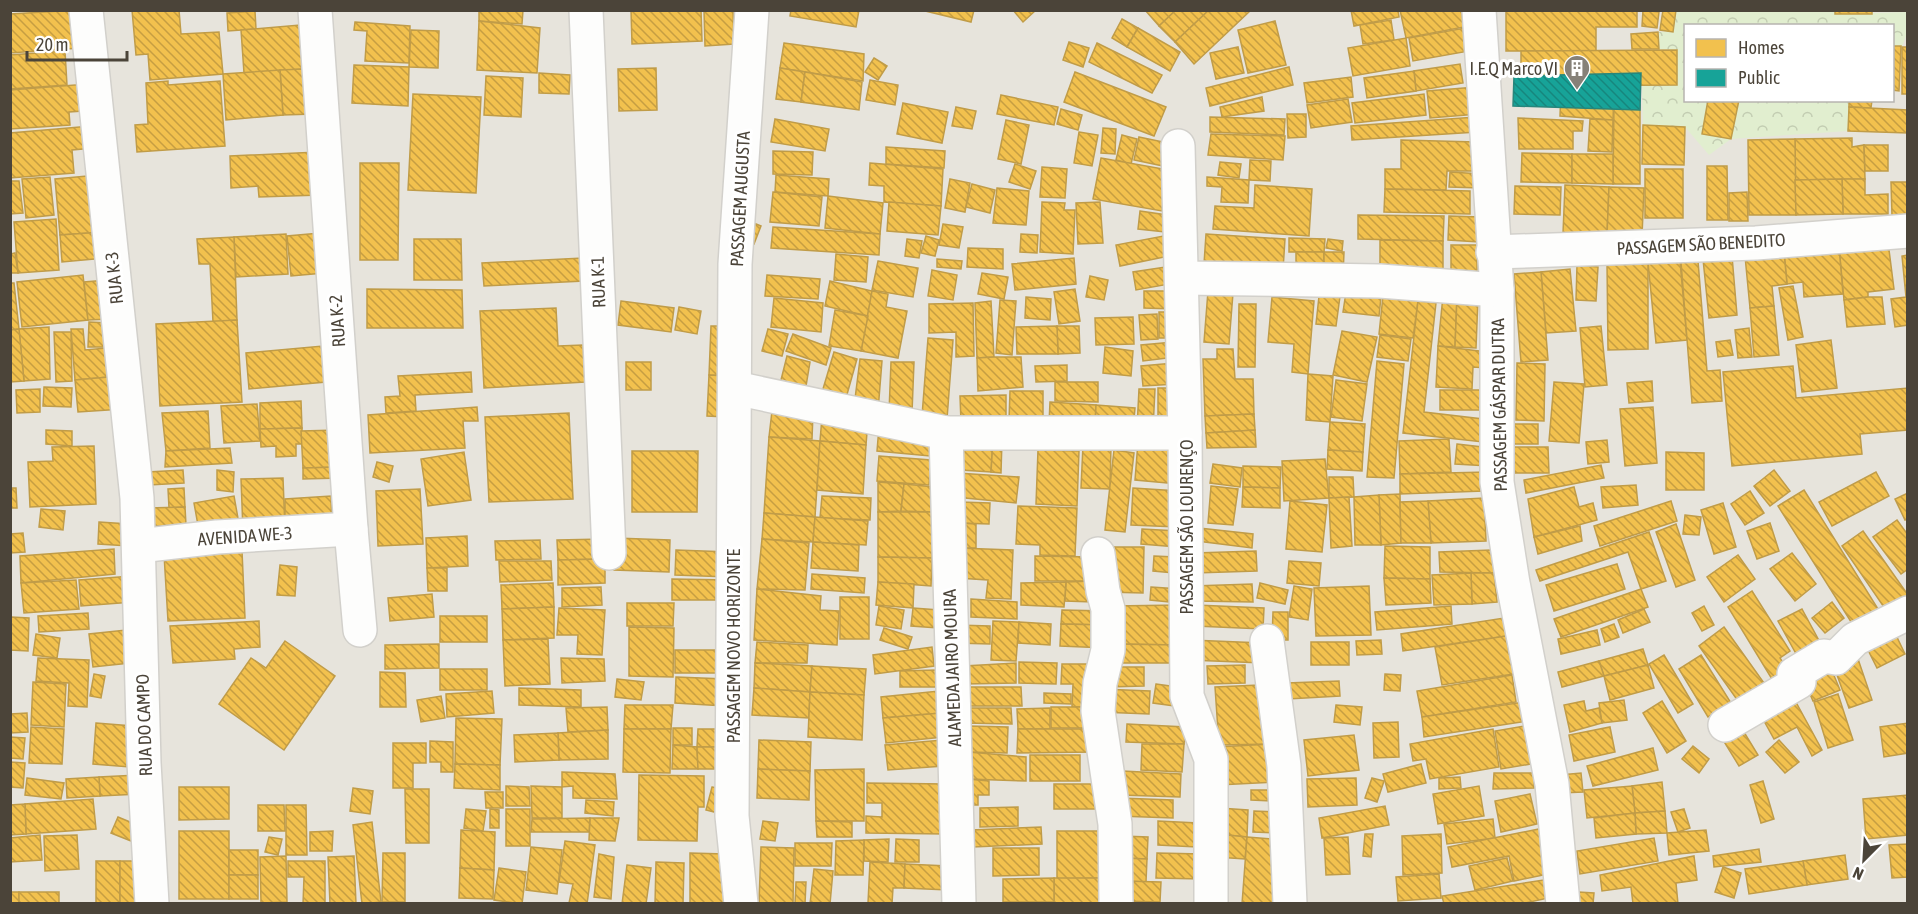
<svg xmlns="http://www.w3.org/2000/svg" width="1918" height="914" font-family="'Asap Condensed',sans-serif">
<style>
.residential{fill:#e7e4dc;fill-rule:evenodd}
.forest{fill:url(#forest-crowns)}
.homes{fill:url(#homes-back-hatch);stroke:#c09c48;stroke-width:1.5}
.public{fill:url(#public-back-hatch);stroke:#27867c;stroke-width:1.5}
.lines{fill:none;stroke-linecap:round;stroke-linejoin:round}
.minor-casing{stroke:#d2d0cb;stroke-width:36}
.minor{stroke:#fdfdfc;stroke-width:33}
.labels{text-anchor:middle;dominant-baseline:central;stroke-width:6;stroke-linejoin:round;paint-order:stroke}
.poi-label{font-size:18px;fill:#4b4439;stroke:#fff;text-anchor:end}
.street-label{font-size:18px;fill:#4b4439;stroke:#fff}
</style>
<defs>
<pattern id="forest-crowns" width="20" height="18" patternUnits="userSpaceOnUse" patternTransform="scale(1.5)"><rect width="20" height="18" fill="#e1eecf"/><path d="M2 6a3 3 0 1 1 6 0M12 15a3 3 0 1 1 6 0" fill="none" stroke="#c3cdb2"/></pattern>
<pattern id="homes-back-hatch" width="6" height="6" patternUnits="userSpaceOnUse" patternTransform="scale(1.5)"><rect width="6" height="6" fill="#f2c14e"/><path d="M-1 5l2 2M0 0l6 6M5-1l2 2" fill="none" stroke="#c69e42"/></pattern>
<pattern id="public-back-hatch" width="6" height="6" patternUnits="userSpaceOnUse" patternTransform="scale(1.5)"><rect width="6" height="6" fill="#17a398"/><path d="M-1 5l2 2M0 0l6 6M5-1l2 2" fill="none" stroke="#17867d"/></pattern>
</defs>
<rect width="100%" height="100%" fill="#f4f2ee"/>
<path class="residential" d="M 10,11 L 1907,11 L 1907,903 L 11,903 ZM 1686,26 L 1892,26 L 1892,100 L 1686,100 Z"/>
<path class="forest" d="M 1835,10 L 1835,14 L 1907,12 L 1907,33 L 1902,47 L 1893,46 L 1892,26 L 1686,26 L 1686,100 L 1849,101 L 1848,131 L 1731,139 L 1709,155 L 1685,127 L 1643,125 L 1642,85 L 1677,85 L 1677,50 L 1659,49 L 1658,32 L 1673,31 L 1676,11 Z"/>
<g class="homes">
<path d="M 78,10 L 80,48 L 10,53 L 10,14 Z"/>
<path d="M 132,10 L 179,10 L 181,34 L 219,32 L 223,74 L 150,80 L 148,54 L 136,55 Z"/>
<path d="M 479,10 L 523,10 L 522,24 L 479,21 Z"/>
<path d="M 631,10 L 701,10 L 702,41 L 632,44 Z"/>
<path d="M 704,10 L 733,10 L 734,44 L 705,46 Z"/>
<path d="M 791,10 L 859,10 L 856,27 L 790,16 Z"/>
<path d="M 921,10 L 974,10 L 971,22 Z"/>
<path d="M 1013,10 L 1036,10 L 1023,22 Z"/>
<path d="M 1145,10 L 1176,10 L 1159,26 Z"/>
<path d="M 1176,10 L 1209,10 L 1175,42 L 1159,26 Z"/>
<path d="M 1209,10 L 1251,10 L 1194,64 L 1175,42 Z"/>
<path d="M 1351,10 L 1398,10 L 1399,17 L 1354,26 Z"/>
<path d="M 1400,10 L 1461,10 L 1464,27 L 1406,38 Z"/>
<path d="M 1506,10 L 1637,10 L 1637,27 L 1596,27 L 1596,51 L 1506,51 Z"/>
<path d="M 1643,10 L 1659,12 L 1657,28 L 1642,26 Z"/>
<path d="M 1663,10 L 1676,10 L 1673,32 L 1660,30 Z"/>
<rect x="1835" y="10" width="37" height="4"/>
<path d="M 255,11 L 256,29 L 228,31 L 227,13 Z"/>
<path d="M 1122,19 L 1138,28 L 1127,47 L 1112,38 Z"/>
<path d="M 1391,20 L 1394,40 L 1363,44 L 1360,25 Z"/>
<path d="M 479,21 L 540,28 L 537,73 L 477,70 Z"/>
<path d="M 1275,21 L 1286,65 L 1248,73 L 1238,30 Z"/>
<path d="M 355,22 L 410,26 L 409,63 L 365,61 L 367,31 L 354,30 Z"/>
<path d="M 300,25 L 303,69 L 244,73 L 241,30 Z"/>
<path d="M 1138,28 L 1180,52 L 1170,71 L 1127,47 Z"/>
<path d="M 1465,28 L 1469,51 L 1413,61 L 1409,38 Z"/>
<path d="M 411,30 L 439,31 L 438,68 L 409,67 Z"/>
<path d="M 1658,32 L 1659,49 L 1632,49 L 1631,34 Z"/>
<path d="M 1406,38 L 1410,66 L 1353,76 L 1348,48 Z"/>
<path d="M 1069,42 L 1089,48 L 1083,67 L 1063,60 Z"/>
<path d="M 784,43 L 864,54 L 863,81 L 780,68 Z"/>
<path d="M 1097,43 L 1162,75 L 1152,93 L 1089,62 Z"/>
<path d="M 1892,46 L 1901,46 L 1899,91 L 1892,90 Z"/>
<path d="M 1238,47 L 1244,73 L 1216,79 L 1210,53 Z"/>
<rect x="1902" y="47" width="6" height="47"/>
<path d="M 1677,50 L 1677,85 L 1521,86 L 1521,51 Z"/>
<path d="M 65,51 L 67,85 L 10,89 L 10,55 Z"/>
<path d="M 874,58 L 887,66 L 878,80 L 865,72 Z"/>
<path d="M 1460,64 L 1463,83 L 1416,91 L 1414,71 Z"/>
<path d="M 354,65 L 409,67 L 408,106 L 352,103 Z"/>
<path d="M 1289,67 L 1293,85 L 1210,106 L 1206,88 Z"/>
<path d="M 656,68 L 657,110 L 619,111 L 618,69 Z"/>
<path d="M 780,68 L 805,72 L 801,102 L 776,99 Z"/>
<path d="M 303,69 L 313,114 L 283,115 L 280,70 Z"/>
<path d="M 280,70 L 283,115 L 226,120 L 223,74 Z"/>
<path d="M 1414,71 L 1416,91 L 1367,98 L 1364,78 Z"/>
<path d="M 805,72 L 862,82 L 859,110 L 801,102 Z"/>
<path d="M 1075,72 L 1166,107 L 1154,136 L 1064,102 Z"/>
<path d="M 539,73 L 570,75 L 569,94 L 539,93 Z"/>
<path d="M 486,76 L 523,78 L 521,117 L 484,115 Z"/>
<path d="M 1351,77 L 1353,97 L 1307,103 L 1304,83 Z"/>
<path d="M 870,80 L 898,85 L 895,105 L 866,100 Z"/>
<path d="M 168,81 L 168,85 L 220,81 L 225,146 L 137,152 L 135,125 L 148,124 L 146,83 Z"/>
<path d="M 88,84 L 83,111 L 69,112 L 70,125 L 10,129 L 10,90 Z"/>
<path d="M 1476,87 L 1478,114 L 1430,118 L 1427,91 Z"/>
<path d="M 1561,90 L 1614,93 L 1613,120 L 1560,116 Z"/>
<path d="M 413,94 L 481,97 L 476,193 L 408,190 Z"/>
<path d="M 1424,94 L 1426,115 L 1355,123 L 1352,103 Z"/>
<path d="M 1001,95 L 1058,107 L 1054,125 L 997,114 Z"/>
<path d="M 1262,97 L 1264,111 L 1222,117 L 1220,107 Z"/>
<path d="M 1348,99 L 1352,122 L 1311,128 L 1307,105 Z"/>
<path d="M 1708,100 L 1739,100 L 1731,139 L 1702,134 Z"/>
<path d="M 1849,100 L 1872,100 L 1871,108 L 1849,107 Z"/>
<path d="M 903,103 L 948,112 L 942,143 L 897,134 Z"/>
<path d="M 1614,104 L 1640,105 L 1640,184 L 1613,184 Z"/>
<path d="M 956,107 L 976,111 L 972,129 L 952,126 Z"/>
<path d="M 1849,107 L 1908,110 L 1908,133 L 1848,131 Z"/>
<path d="M 1061,109 L 1082,115 L 1078,130 L 1057,124 Z"/>
<path d="M 1287,114 L 1306,114 L 1306,137 L 1288,138 Z"/>
<path d="M 1210,117 L 1285,119 L 1284,135 L 1210,132 Z"/>
<path d="M 1476,117 L 1477,132 L 1352,140 L 1351,126 Z"/>
<path d="M 1518,118 L 1583,121 L 1582,131 L 1573,131 L 1573,149 L 1519,149 Z"/>
<path d="M 775,119 L 829,129 L 825,151 L 771,142 Z"/>
<path d="M 1590,119 L 1613,120 L 1612,152 L 1588,151 Z"/>
<path d="M 1006,120 L 1029,125 L 1021,164 L 998,159 Z"/>
<path d="M 1643,125 L 1685,127 L 1684,165 L 1642,164 Z"/>
<path d="M 91,126 L 94,148 L 72,150 L 74,173 L 10,178 L 10,133 Z"/>
<path d="M 1103,128 L 1116,129 L 1115,154 L 1101,153 Z"/>
<path d="M 1079,132 L 1098,135 L 1092,166 L 1074,163 Z"/>
<path d="M 1211,134 L 1285,136 L 1283,160 L 1208,155 Z"/>
<path d="M 1122,135 L 1137,139 L 1131,164 L 1116,160 Z"/>
<path d="M 1139,137 L 1173,144 L 1168,167 L 1134,160 Z"/>
<path d="M 1852,138 L 1852,147 L 1864,145 L 1865,179 L 1795,180 L 1795,139 Z"/>
<path d="M 1795,139 L 1796,215 L 1749,215 L 1748,140 Z"/>
<path d="M 1401,140 L 1476,142 L 1475,171 L 1447,171 L 1446,190 L 1385,189 L 1385,169 L 1401,169 Z"/>
<path d="M 1864,145 L 1888,145 L 1888,171 L 1865,171 Z"/>
<path d="M 886,147 L 945,151 L 944,168 L 886,164 Z"/>
<path d="M 773,151 L 813,152 L 812,175 L 773,174 Z"/>
<path d="M 318,152 L 320,195 L 259,197 L 258,186 L 231,188 L 230,156 Z"/>
<path d="M 1522,153 L 1572,154 L 1572,183 L 1521,182 Z"/>
<path d="M 1572,154 L 1613,154 L 1613,184 L 1572,183 Z"/>
<path d="M 1101,158 L 1169,170 L 1162,211 L 1093,199 Z"/>
<path d="M 1250,160 L 1271,161 L 1270,181 L 1249,180 Z"/>
<path d="M 1220,162 L 1241,164 L 1239,178 L 1218,175 Z"/>
<path d="M 360,163 L 399,163 L 398,260 L 360,260 Z"/>
<path d="M 870,163 L 943,169 L 941,206 L 884,202 L 884,186 L 869,185 Z"/>
<path d="M 1015,164 L 1036,171 L 1030,189 L 1009,182 Z"/>
<path d="M 1707,166 L 1727,166 L 1728,220 L 1707,220 Z"/>
<path d="M 1042,167 L 1067,169 L 1065,198 L 1040,197 Z"/>
<rect x="1645" y="169" width="38" height="49"/>
<path d="M 1450,172 L 1482,174 L 1481,188 L 1449,187 Z"/>
<path d="M 98,175 L 103,232 L 60,235 L 55,179 Z"/>
<path d="M 776,175 L 829,179 L 828,196 L 775,192 Z"/>
<path d="M 50,177 L 54,215 L 26,218 L 22,179 Z"/>
<path d="M 1207,177 L 1249,180 L 1248,203 L 1221,202 L 1222,187 L 1207,186 Z"/>
<path d="M 950,179 L 970,183 L 965,212 L 945,208 Z"/>
<path d="M 1842,179 L 1865,179 L 1865,195 L 1888,194 L 1888,214 L 1843,214 Z"/>
<path d="M 1842,179 L 1843,214 L 1796,215 L 1795,180 Z"/>
<path d="M 10,181 L 19,181 L 23,213 L 10,214 Z"/>
<path d="M 1891,182 L 1908,182 L 1908,216 L 1892,216 Z"/>
<path d="M 972,184 L 995,190 L 990,213 L 966,207 Z"/>
<path d="M 1255,185 L 1312,189 L 1309,236 L 1213,229 L 1215,206 L 1254,208 Z"/>
<path d="M 1565,185 L 1609,187 L 1607,235 L 1563,233 Z"/>
<path d="M 1515,186 L 1561,187 L 1560,215 L 1514,214 Z"/>
<path d="M 1609,187 L 1644,188 L 1642,236 L 1607,235 Z"/>
<path d="M 997,188 L 1029,191 L 1026,225 L 993,223 Z"/>
<path d="M 1385,189 L 1470,191 L 1470,214 L 1384,212 Z"/>
<path d="M 773,192 L 822,197 L 819,226 L 770,222 Z"/>
<path d="M 1747,192 L 1748,221 L 1729,221 L 1729,193 Z"/>
<path d="M 828,196 L 883,203 L 880,234 L 825,228 Z"/>
<path d="M 889,202 L 941,206 L 938,235 L 887,231 Z"/>
<path d="M 1042,202 L 1065,203 L 1064,210 L 1075,210 L 1073,254 L 1040,252 Z"/>
<path d="M 1100,202 L 1103,243 L 1078,244 L 1076,203 Z"/>
<path d="M 1140,211 L 1167,215 L 1165,232 L 1138,229 Z"/>
<path d="M 1358,215 L 1444,216 L 1443,241 L 1358,239 Z"/>
<path d="M 1449,216 L 1480,217 L 1479,242 L 1448,240 Z"/>
<path d="M 56,219 L 59,270 L 18,273 L 14,222 Z"/>
<path d="M 751,222 L 761,226 L 754,244 L 744,240 Z"/>
<path d="M 943,224 L 963,227 L 959,248 L 939,245 Z"/>
<path d="M 773,227 L 880,234 L 879,255 L 771,248 Z"/>
<path d="M 103,232 L 105,258 L 62,262 L 60,235 Z"/>
<path d="M 320,233 L 324,273 L 291,276 L 287,236 Z"/>
<path d="M 286,234 L 288,274 L 236,277 L 234,237 Z"/>
<path d="M 1021,234 L 1038,235 L 1037,253 L 1020,252 Z"/>
<path d="M 1174,234 L 1179,254 L 1120,266 L 1116,245 Z"/>
<path d="M 1206,234 L 1285,239 L 1283,270 L 1204,264 Z"/>
<path d="M 926,236 L 939,240 L 935,256 L 921,253 Z"/>
<path d="M 234,237 L 237,320 L 213,322 L 210,264 L 199,264 L 197,239 Z"/>
<path d="M 1289,238 L 1325,239 L 1324,252 L 1289,252 Z"/>
<path d="M 414,239 L 461,239 L 462,280 L 414,280 Z"/>
<path d="M 907,239 L 922,241 L 919,258 L 905,256 Z"/>
<path d="M 1328,239 L 1343,241 L 1342,251 L 1326,248 Z"/>
<path d="M 1380,240 L 1443,241 L 1443,279 L 1380,279 Z"/>
<path d="M 1888,242 L 1894,289 L 1868,292 L 1868,297 L 1844,300 L 1839,247 Z"/>
<rect x="1451" y="245" width="26" height="38"/>
<path d="M 1839,247 L 1843,294 L 1804,297 L 1803,282 L 1787,284 L 1784,252 Z"/>
<path d="M 968,248 L 1003,249 L 1003,269 L 967,267 Z"/>
<rect x="1296" y="252" width="28" height="25"/>
<path d="M 1324,252 L 1344,252 L 1343,277 L 1324,277 Z"/>
<path d="M 1784,252 L 1787,284 L 1772,286 L 1774,306 L 1750,308 L 1745,256 Z"/>
<path d="M 15,253 L 18,273 L 10,273 L 10,254 Z"/>
<path d="M 836,254 L 868,257 L 866,282 L 834,280 Z"/>
<path d="M 1908,255 L 1908,325 L 1895,327 L 1891,299 L 1906,297 L 1902,256 Z"/>
<path d="M 1732,256 L 1737,315 L 1709,318 L 1703,259 Z"/>
<path d="M 583,258 L 584,281 L 484,286 L 482,263 Z"/>
<path d="M 1074,258 L 1076,284 L 1015,290 L 1012,264 Z"/>
<path d="M 937,259 L 962,261 L 961,269 L 937,267 Z"/>
<path d="M 878,261 L 918,268 L 913,297 L 872,290 Z"/>
<path d="M 1680,261 L 1687,340 L 1656,343 L 1648,263 Z"/>
<path d="M 1698,261 L 1707,371 L 1720,370 L 1722,401 L 1692,403 L 1681,262 Z"/>
<path d="M 1607,263 L 1648,264 L 1648,349 L 1608,350 Z"/>
<path d="M 1577,265 L 1598,267 L 1596,301 L 1576,300 Z"/>
<path d="M 1172,266 L 1175,283 L 1136,290 L 1133,272 Z"/>
<path d="M 1570,269 L 1576,331 L 1546,333 L 1541,272 Z"/>
<path d="M 932,270 L 957,275 L 953,300 L 928,296 Z"/>
<path d="M 1541,272 L 1548,360 L 1521,362 L 1514,274 Z"/>
<path d="M 982,273 L 1008,277 L 1004,299 L 978,294 Z"/>
<path d="M 83,275 L 88,320 L 22,327 L 17,282 Z"/>
<path d="M 767,275 L 820,279 L 818,299 L 765,296 Z"/>
<path d="M 1090,276 L 1108,280 L 1104,300 L 1086,297 Z"/>
<path d="M 107,280 L 110,319 L 88,320 L 84,282 Z"/>
<path d="M 830,281 L 872,291 L 868,316 L 825,306 Z"/>
<path d="M 10,283 L 14,283 L 19,329 L 10,330 Z"/>
<path d="M 1793,286 L 1803,337 L 1788,340 L 1779,288 Z"/>
<path d="M 1320,287 L 1341,289 L 1336,326 L 1316,324 Z"/>
<path d="M 367,289 L 462,290 L 463,328 L 367,328 Z"/>
<path d="M 1075,289 L 1080,321 L 1059,324 L 1054,292 Z"/>
<path d="M 872,291 L 888,294 L 886,307 L 907,311 L 898,358 L 861,351 Z"/>
<path d="M 1144,291 L 1175,291 L 1174,309 L 1144,308 Z"/>
<path d="M 1208,291 L 1233,293 L 1229,344 L 1204,342 Z"/>
<path d="M 1346,292 L 1381,297 L 1379,316 L 1343,312 Z"/>
<path d="M 1383,296 L 1418,301 L 1413,338 L 1379,334 Z"/>
<path d="M 1443,296 L 1457,297 L 1455,347 L 1438,346 Z"/>
<path d="M 1026,297 L 1051,299 L 1050,320 L 1025,318 Z"/>
<path d="M 1272,297 L 1314,301 L 1308,374 L 1292,372 L 1294,344 L 1268,342 Z"/>
<path d="M 1457,297 L 1478,298 L 1476,348 L 1455,347 Z"/>
<path d="M 1868,297 L 1882,297 L 1885,324 L 1847,327 L 1844,300 Z"/>
<path d="M 774,298 L 823,303 L 821,332 L 771,327 Z"/>
<path d="M 1000,300 L 1016,301 L 1012,355 L 996,353 Z"/>
<path d="M 621,301 L 674,308 L 671,332 L 618,325 Z"/>
<path d="M 991,301 L 994,357 L 977,358 L 975,303 Z"/>
<path d="M 1418,301 L 1436,303 L 1424,412 L 1483,419 L 1483,442 L 1403,433 Z"/>
<path d="M 973,303 L 974,356 L 956,357 L 956,332 L 929,333 L 929,304 Z"/>
<path d="M 1239,304 L 1256,304 L 1255,367 L 1238,367 Z"/>
<path d="M 1774,306 L 1779,355 L 1754,357 L 1750,308 Z"/>
<path d="M 679,307 L 701,311 L 697,334 L 675,330 Z"/>
<path d="M 556,308 L 558,346 L 583,345 L 585,382 L 484,388 L 480,311 Z"/>
<path d="M 835,310 L 868,316 L 861,351 L 829,346 Z"/>
<path d="M 1159,312 L 1179,312 L 1180,338 L 1159,338 Z"/>
<path d="M 1157,314 L 1158,339 L 1141,340 L 1139,315 Z"/>
<path d="M 1133,317 L 1134,344 L 1096,345 L 1095,318 Z"/>
<path d="M 237,320 L 242,402 L 160,406 L 156,324 Z"/>
<path d="M 89,322 L 109,323 L 109,347 L 88,347 Z"/>
<path d="M 711,326 L 729,326 L 727,376 L 709,375 Z"/>
<path d="M 1057,326 L 1079,326 L 1080,353 L 1058,354 Z"/>
<path d="M 1057,326 L 1058,354 L 1017,354 L 1016,327 Z"/>
<path d="M 1601,326 L 1607,385 L 1585,387 L 1580,328 Z"/>
<path d="M 49,327 L 50,379 L 24,381 L 19,329 Z"/>
<path d="M 1749,328 L 1752,357 L 1738,358 L 1735,330 Z"/>
<path d="M 19,329 L 24,381 L 10,382 L 10,330 Z"/>
<path d="M 71,329 L 83,329 L 85,350 L 117,347 L 120,376 L 75,380 Z"/>
<path d="M 768,329 L 788,334 L 782,356 L 762,351 Z"/>
<path d="M 1342,331 L 1377,337 L 1367,382 L 1333,375 Z"/>
<path d="M 54,332 L 71,332 L 72,381 L 56,382 Z"/>
<path d="M 793,334 L 831,348 L 826,365 L 786,351 Z"/>
<path d="M 1380,335 L 1411,339 L 1408,361 L 1377,357 Z"/>
<path d="M 928,338 L 953,340 L 947,419 L 922,416 Z"/>
<path d="M 1730,340 L 1733,355 L 1718,357 L 1716,342 Z"/>
<path d="M 1831,340 L 1837,388 L 1802,392 L 1796,345 Z"/>
<path d="M 1173,342 L 1175,357 L 1143,361 L 1141,345 Z"/>
<path d="M 323,346 L 326,382 L 249,389 L 246,353 Z"/>
<path d="M 1438,346 L 1487,352 L 1487,368 L 1473,367 L 1472,389 L 1436,387 Z"/>
<path d="M 1105,347 L 1133,351 L 1131,376 L 1103,373 Z"/>
<path d="M 1217,349 L 1233,349 L 1235,379 L 1253,379 L 1254,414 L 1205,416 L 1203,359 L 1217,359 Z"/>
<path d="M 834,352 L 857,359 L 844,405 L 820,399 Z"/>
<path d="M 787,356 L 810,362 L 804,398 L 778,392 Z"/>
<path d="M 994,357 L 1021,357 L 1023,387 L 978,391 L 977,358 Z"/>
<path d="M 860,359 L 882,361 L 878,411 L 854,407 Z"/>
<path d="M 1377,361 L 1404,364 L 1394,478 L 1367,477 Z"/>
<rect x="626" y="362" width="25" height="28"/>
<path d="M 891,362 L 914,362 L 912,413 L 889,412 Z"/>
<path d="M 1174,363 L 1176,384 L 1143,386 L 1141,366 Z"/>
<path d="M 1517,363 L 1545,364 L 1544,421 L 1516,420 Z"/>
<path d="M 1067,365 L 1067,381 L 1036,382 L 1035,366 Z"/>
<path d="M 1793,366 L 1796,398 L 1908,388 L 1908,430 L 1860,434 L 1862,454 L 1732,466 L 1723,372 Z"/>
<path d="M 471,372 L 472,392 L 415,395 L 416,411 L 386,413 L 385,397 L 400,396 L 398,376 Z"/>
<path d="M 1308,374 L 1333,376 L 1330,422 L 1306,420 Z"/>
<path d="M 709,375 L 727,376 L 726,417 L 707,416 Z"/>
<path d="M 120,376 L 123,409 L 78,412 L 75,380 Z"/>
<path d="M 1336,380 L 1367,384 L 1362,421 L 1331,417 Z"/>
<path d="M 1652,381 L 1653,401 L 1629,403 L 1627,383 Z"/>
<path d="M 1055,382 L 1098,382 L 1098,402 L 1055,401 Z"/>
<path d="M 1554,382 L 1584,384 L 1579,443 L 1549,441 Z"/>
<path d="M 44,387 L 72,388 L 71,407 L 43,406 Z"/>
<path d="M 1158,388 L 1180,388 L 1179,431 L 1158,431 Z"/>
<path d="M 40,389 L 40,412 L 17,413 L 16,390 Z"/>
<path d="M 1139,389 L 1155,389 L 1153,429 L 1137,428 Z"/>
<rect x="1440" y="390" width="48" height="20"/>
<path d="M 1010,391 L 1043,391 L 1043,421 L 1009,421 Z"/>
<path d="M 1006,395 L 1006,421 L 961,422 L 960,396 Z"/>
<path d="M 301,401 L 302,428 L 260,429 L 260,403 Z"/>
<path d="M 1050,402 L 1096,405 L 1095,427 L 1049,424 Z"/>
<path d="M 257,404 L 260,441 L 224,443 L 221,406 Z"/>
<path d="M 1096,405 L 1135,408 L 1133,430 L 1095,427 Z"/>
<path d="M 477,407 L 478,421 L 463,421 L 465,448 L 370,453 L 368,415 Z"/>
<path d="M 1653,407 L 1657,463 L 1625,466 L 1620,409 Z"/>
<path d="M 208,411 L 210,448 L 166,451 L 162,413 Z"/>
<path d="M 772,411 L 813,414 L 812,439 L 769,437 Z"/>
<path d="M 569,413 L 573,499 L 489,502 L 485,417 Z"/>
<path d="M 1254,414 L 1255,430 L 1206,433 L 1205,416 Z"/>
<path d="M 822,417 L 868,420 L 866,445 L 820,441 Z"/>
<path d="M 1330,422 L 1365,424 L 1363,452 L 1328,450 Z"/>
<path d="M 1511,424 L 1538,424 L 1538,444 L 1512,444 Z"/>
<path d="M 879,427 L 932,432 L 930,456 L 877,451 Z"/>
<path d="M 302,428 L 302,444 L 296,444 L 296,456 L 276,457 L 276,446 L 261,447 L 260,429 Z"/>
<path d="M 46,430 L 72,431 L 72,446 L 46,444 Z"/>
<path d="M 338,430 L 339,467 L 303,468 L 301,431 Z"/>
<path d="M 1255,430 L 1256,447 L 1207,448 L 1206,433 Z"/>
<path d="M 769,437 L 820,441 L 815,517 L 764,513 Z"/>
<path d="M 963,438 L 993,440 L 991,472 L 961,470 Z"/>
<path d="M 1449,439 L 1451,472 L 1400,474 L 1399,441 Z"/>
<path d="M 993,440 L 1002,440 L 1001,473 L 991,472 Z"/>
<path d="M 1607,440 L 1609,462 L 1588,464 L 1586,442 Z"/>
<path d="M 820,441 L 866,445 L 863,494 L 817,490 Z"/>
<path d="M 1138,442 L 1181,446 L 1178,484 L 1135,480 Z"/>
<path d="M 1457,444 L 1491,448 L 1489,466 L 1455,464 Z"/>
<path d="M 1083,445 L 1111,446 L 1110,489 L 1081,488 Z"/>
<path d="M 94,446 L 96,504 L 30,507 L 28,462 L 53,461 L 52,447 Z"/>
<path d="M 1503,447 L 1548,447 L 1549,473 L 1504,473 Z"/>
<path d="M 230,448 L 232,463 L 165,467 L 166,451 Z"/>
<path d="M 1038,450 L 1079,451 L 1077,506 L 1036,504 Z"/>
<path d="M 1114,450 L 1134,453 L 1125,532 L 1105,530 Z"/>
<path d="M 1328,450 L 1363,452 L 1362,471 L 1327,469 Z"/>
<path d="M 632,451 L 698,451 L 697,512 L 632,512 Z"/>
<path d="M 464,452 L 471,500 L 428,506 L 421,459 Z"/>
<path d="M 1666,452 L 1704,453 L 1704,490 L 1666,490 Z"/>
<path d="M 879,456 L 931,460 L 929,485 L 877,481 Z"/>
<path d="M 1325,459 L 1329,498 L 1284,501 L 1282,461 Z"/>
<path d="M 377,462 L 393,466 L 389,482 L 373,477 Z"/>
<path d="M 1213,464 L 1242,468 L 1240,487 L 1210,483 Z"/>
<path d="M 1601,465 L 1604,478 L 1526,493 L 1524,480 Z"/>
<path d="M 1243,466 L 1281,467 L 1280,488 L 1243,487 Z"/>
<path d="M 339,467 L 340,478 L 303,479 L 303,468 Z"/>
<path d="M 183,470 L 184,483 L 149,485 L 148,472 Z"/>
<path d="M 217,470 L 234,472 L 233,492 L 217,490 Z"/>
<path d="M 1774,470 L 1790,491 L 1770,506 L 1754,486 Z"/>
<path d="M 1488,472 L 1484,491 L 1400,494 L 1400,474 Z"/>
<path d="M 1876,472 L 1889,496 L 1832,526 L 1819,502 Z"/>
<path d="M 957,473 L 1019,477 L 1016,503 L 955,497 Z"/>
<path d="M 1329,477 L 1353,477 L 1354,497 L 1329,498 Z"/>
<path d="M 283,478 L 285,529 L 243,531 L 241,479 Z"/>
<path d="M 878,482 L 904,484 L 901,511 L 878,512 Z"/>
<path d="M 904,484 L 934,487 L 933,512 L 901,511 Z"/>
<path d="M 1636,485 L 1638,505 L 1603,508 L 1601,487 Z"/>
<path d="M 1211,486 L 1238,489 L 1233,525 L 1208,523 Z"/>
<path d="M 1243,487 L 1280,488 L 1280,508 L 1242,507 Z"/>
<path d="M 1574,487 L 1579,507 L 1593,503 L 1597,520 L 1534,537 L 1528,499 Z"/>
<path d="M 10,488 L 16,488 L 17,508 L 10,508 Z"/>
<path d="M 184,488 L 185,507 L 169,508 L 168,489 Z"/>
<path d="M 1133,488 L 1179,491 L 1177,527 L 1131,525 Z"/>
<path d="M 420,489 L 423,544 L 378,546 L 376,491 Z"/>
<path d="M 1804,490 L 1878,609 L 1853,625 L 1778,506 Z"/>
<path d="M 1750,491 L 1764,513 L 1745,525 L 1731,504 Z"/>
<path d="M 1908,493 L 1908,519 L 1905,520 L 1895,499 Z"/>
<path d="M 1400,494 L 1401,543 L 1381,545 L 1379,495 Z"/>
<path d="M 1379,495 L 1381,545 L 1355,545 L 1354,497 Z"/>
<path d="M 234,496 L 239,524 L 199,531 L 194,503 Z"/>
<path d="M 331,496 L 332,529 L 285,529 L 285,499 Z"/>
<path d="M 822,496 L 871,498 L 870,520 L 820,518 Z"/>
<path d="M 1349,497 L 1352,546 L 1331,548 L 1329,498 Z"/>
<path d="M 1484,498 L 1486,541 L 1431,543 L 1428,501 Z"/>
<path d="M 1290,501 L 1327,505 L 1322,552 L 1286,549 Z"/>
<path d="M 1428,501 L 1431,543 L 1401,543 L 1400,502 Z"/>
<path d="M 1671,501 L 1677,521 L 1600,546 L 1594,526 Z"/>
<path d="M 960,502 L 990,503 L 989,524 L 959,523 Z"/>
<path d="M 1723,503 L 1736,547 L 1714,554 L 1701,510 Z"/>
<path d="M 1018,506 L 1077,508 L 1075,556 L 1040,555 L 1040,545 L 1016,544 Z"/>
<path d="M 185,507 L 186,525 L 149,526 L 148,508 Z"/>
<path d="M 41,509 L 65,511 L 63,530 L 39,527 Z"/>
<path d="M 878,512 L 933,512 L 932,558 L 878,557 Z"/>
<path d="M 764,513 L 815,517 L 813,542 L 762,539 Z"/>
<path d="M 1685,515 L 1701,517 L 1699,535 L 1683,534 Z"/>
<path d="M 815,517 L 868,521 L 866,545 L 813,542 Z"/>
<path d="M 1897,520 L 1908,535 L 1908,569 L 1901,574 L 1873,537 Z"/>
<path d="M 99,522 L 129,524 L 129,546 L 98,544 Z"/>
<path d="M 959,523 L 976,524 L 976,548 L 958,548 Z"/>
<path d="M 1770,523 L 1779,551 L 1757,559 L 1747,531 Z"/>
<path d="M 1676,524 L 1695,580 L 1676,587 L 1656,532 Z"/>
<path d="M 1580,526 L 1582,541 L 1538,554 L 1534,537 Z"/>
<path d="M 1199,528 L 1253,534 L 1252,548 L 1197,541 Z"/>
<path d="M 1142,529 L 1178,531 L 1177,547 L 1141,544 Z"/>
<path d="M 1863,531 L 1908,595 L 1908,600 L 1888,613 L 1842,546 Z"/>
<path d="M 1649,532 L 1666,581 L 1641,589 L 1628,552 L 1540,581 L 1536,570 Z"/>
<path d="M 23,533 L 25,552 L 10,553 L 10,534 Z"/>
<path d="M 467,536 L 468,566 L 427,568 L 426,538 Z"/>
<path d="M 615,538 L 670,540 L 669,572 L 614,570 Z"/>
<path d="M 604,539 L 605,559 L 558,560 L 557,540 Z"/>
<path d="M 762,539 L 809,543 L 805,590 L 757,589 Z"/>
<path d="M 540,540 L 541,559 L 496,560 L 495,541 Z"/>
<path d="M 813,542 L 859,545 L 858,571 L 811,568 Z"/>
<path d="M 1385,546 L 1430,547 L 1430,579 L 1384,578 Z"/>
<path d="M 1106,547 L 1144,547 L 1143,593 L 1105,592 Z"/>
<path d="M 958,548 L 1013,550 L 1011,599 L 986,598 L 988,580 L 957,578 Z"/>
<path d="M 114,549 L 115,574 L 21,583 L 20,556 Z"/>
<path d="M 676,550 L 730,552 L 729,577 L 675,575 Z"/>
<path d="M 1491,550 L 1494,573 L 1440,572 L 1439,552 Z"/>
<path d="M 242,551 L 245,618 L 168,621 L 164,554 Z"/>
<path d="M 1256,551 L 1257,571 L 1195,573 L 1195,553 Z"/>
<path d="M 1792,553 L 1816,584 L 1795,601 L 1770,569 Z"/>
<path d="M 1738,555 L 1755,579 L 1724,602 L 1707,577 Z"/>
<path d="M 1035,556 L 1094,557 L 1093,581 L 1035,581 Z"/>
<path d="M 1154,556 L 1175,557 L 1174,573 L 1153,571 Z"/>
<path d="M 878,557 L 932,558 L 931,586 L 878,582 Z"/>
<path d="M 605,559 L 605,583 L 558,585 L 558,560 Z"/>
<path d="M 499,561 L 551,561 L 552,580 L 500,582 Z"/>
<path d="M 1289,561 L 1321,563 L 1319,586 L 1287,583 Z"/>
<path d="M 1617,564 L 1625,589 L 1554,611 L 1546,585 Z"/>
<path d="M 280,565 L 297,567 L 295,596 L 277,595 Z"/>
<path d="M 427,568 L 447,568 L 447,591 L 428,591 Z"/>
<path d="M 1471,573 L 1494,573 L 1497,602 L 1472,604 Z"/>
<path d="M 1471,573 L 1472,604 L 1434,605 L 1432,575 Z"/>
<path d="M 812,574 L 865,578 L 864,593 L 811,589 Z"/>
<path d="M 132,576 L 133,602 L 81,606 L 79,580 Z"/>
<path d="M 1384,578 L 1430,579 L 1431,603 L 1386,605 Z"/>
<path d="M 672,579 L 731,580 L 730,600 L 672,600 Z"/>
<path d="M 76,580 L 79,609 L 24,613 L 21,583 Z"/>
<path d="M 1093,581 L 1093,602 L 1065,601 L 1066,582 Z"/>
<path d="M 878,582 L 914,584 L 913,608 L 876,605 Z"/>
<path d="M 1066,582 L 1064,607 L 1021,605 L 1021,583 Z"/>
<path d="M 553,583 L 554,607 L 502,609 L 501,585 Z"/>
<path d="M 1260,583 L 1288,590 L 1285,604 L 1257,598 Z"/>
<path d="M 1252,584 L 1253,602 L 1194,601 L 1193,586 Z"/>
<path d="M 1294,586 L 1312,589 L 1308,620 L 1289,617 Z"/>
<path d="M 1369,586 L 1371,635 L 1316,636 L 1314,588 Z"/>
<path d="M 601,587 L 602,605 L 562,607 L 562,588 Z"/>
<path d="M 1151,587 L 1180,589 L 1179,603 L 1150,600 Z"/>
<path d="M 757,589 L 821,596 L 820,610 L 839,611 L 837,645 L 754,640 Z"/>
<path d="M 1641,589 L 1648,607 L 1561,637 L 1554,619 Z"/>
<path d="M 1752,591 L 1790,651 L 1780,658 L 1794,680 L 1778,689 L 1728,607 Z"/>
<path d="M 432,594 L 434,617 L 390,621 L 388,598 Z"/>
<rect x="840" y="597" width="29" height="42"/>
<path d="M 971,599 L 1017,602 L 1017,619 L 971,617 Z"/>
<path d="M 1832,602 L 1844,618 L 1825,633 L 1812,618 Z"/>
<path d="M 627,603 L 674,603 L 673,626 L 627,626 Z"/>
<path d="M 1180,605 L 1181,645 L 1112,644 L 1112,606 Z"/>
<path d="M 1196,605 L 1264,608 L 1263,629 L 1195,626 Z"/>
<path d="M 879,606 L 904,610 L 901,629 L 876,625 Z"/>
<path d="M 1451,606 L 1452,624 L 1377,630 L 1375,612 Z"/>
<path d="M 1704,606 L 1714,625 L 1702,631 L 1692,613 Z"/>
<path d="M 554,607 L 554,638 L 503,640 L 502,609 Z"/>
<path d="M 559,608 L 605,610 L 602,655 L 577,654 L 578,635 L 557,635 Z"/>
<path d="M 913,608 L 939,610 L 938,628 L 911,626 Z"/>
<path d="M 1644,609 L 1650,622 L 1623,633 L 1618,620 Z"/>
<path d="M 1802,609 L 1823,648 L 1800,661 L 1778,621 Z"/>
<path d="M 1062,610 L 1107,611 L 1106,625 L 1061,624 Z"/>
<path d="M 1273,612 L 1288,612 L 1288,640 L 1272,640 Z"/>
<path d="M 88,613 L 89,629 L 39,632 L 38,616 Z"/>
<rect x="440" y="616" width="47" height="26"/>
<path d="M 11,617 L 29,618 L 28,651 L 10,650 Z"/>
<path d="M 1504,618 L 1506,636 L 1403,651 L 1401,634 Z"/>
<path d="M 259,621 L 260,647 L 234,649 L 235,659 L 173,663 L 170,626 Z"/>
<path d="M 993,621 L 1019,622 L 1016,661 L 991,660 Z"/>
<path d="M 1019,622 L 1051,624 L 1050,645 L 1018,643 Z"/>
<path d="M 1061,624 L 1106,625 L 1106,648 L 1060,646 Z"/>
<path d="M 1614,624 L 1619,637 L 1605,642 L 1601,629 Z"/>
<path d="M 956,625 L 990,626 L 990,644 L 955,643 Z"/>
<path d="M 629,627 L 674,628 L 673,677 L 629,676 Z"/>
<path d="M 1724,627 L 1764,683 L 1738,701 L 1699,646 Z"/>
<path d="M 884,628 L 912,637 L 908,649 L 880,640 Z"/>
<path d="M 126,630 L 130,663 L 93,667 L 89,634 Z"/>
<path d="M 1597,630 L 1600,645 L 1561,654 L 1558,639 Z"/>
<path d="M 1894,631 L 1905,654 L 1877,668 L 1866,646 Z"/>
<path d="M 36,634 L 60,638 L 57,658 L 33,655 Z"/>
<path d="M 1506,636 L 1509,654 L 1517,653 L 1520,673 L 1442,685 L 1435,647 Z"/>
<path d="M 548,639 L 550,684 L 505,686 L 503,640 Z"/>
<path d="M 1190,640 L 1263,643 L 1263,663 L 1189,660 Z"/>
<path d="M 1381,640 L 1382,654 L 1357,655 L 1356,641 Z"/>
<path d="M 285,641 L 335,676 L 284,750 L 219,704 L 251,658 L 266,668 Z"/>
<path d="M 757,642 L 808,645 L 807,663 L 755,663 Z"/>
<rect x="1311" y="642" width="38" height="23"/>
<path d="M 439,644 L 439,668 L 385,669 L 385,645 Z"/>
<path d="M 1112,644 L 1181,645 L 1181,663 L 1112,663 Z"/>
<path d="M 932,647 L 934,666 L 875,674 L 873,655 Z"/>
<path d="M 1643,649 L 1648,665 L 1604,676 L 1599,661 Z"/>
<rect x="675" y="650" width="54" height="23"/>
<path d="M 1664,655 L 1693,704 L 1678,713 L 1649,664 Z"/>
<path d="M 1701,655 L 1731,703 L 1708,717 L 1679,669 Z"/>
<path d="M 1857,656 L 1872,700 L 1849,708 L 1833,664 Z"/>
<path d="M 38,658 L 89,660 L 87,707 L 68,706 L 69,683 L 36,681 Z"/>
<path d="M 561,658 L 604,659 L 605,681 L 562,683 Z"/>
<path d="M 1599,661 L 1604,676 L 1562,687 L 1558,672 Z"/>
<path d="M 1828,661 L 1840,690 L 1813,701 L 1801,673 Z"/>
<path d="M 1019,662 L 1057,663 L 1056,684 L 1019,683 Z"/>
<path d="M 755,663 L 812,666 L 810,692 L 754,688 Z"/>
<path d="M 1016,663 L 1016,683 L 964,684 L 964,666 Z"/>
<path d="M 1062,664 L 1094,664 L 1094,707 L 1072,707 L 1073,684 L 1061,684 Z"/>
<path d="M 1245,665 L 1245,683 L 1208,684 L 1207,666 Z"/>
<path d="M 1648,665 L 1654,688 L 1610,700 L 1604,676 Z"/>
<path d="M 812,666 L 866,669 L 864,695 L 810,692 Z"/>
<path d="M 1106,667 L 1144,667 L 1144,686 L 1107,687 Z"/>
<rect x="440" y="669" width="47" height="21"/>
<path d="M 936,670 L 936,687 L 900,687 L 900,671 Z"/>
<path d="M 380,672 L 405,673 L 406,707 L 380,707 Z"/>
<path d="M 94,674 L 105,676 L 101,698 L 90,696 Z"/>
<path d="M 1385,674 L 1401,675 L 1400,691 L 1384,690 Z"/>
<path d="M 1512,675 L 1516,702 L 1422,717 L 1417,691 Z"/>
<path d="M 676,677 L 726,679 L 725,706 L 675,703 Z"/>
<path d="M 617,679 L 644,682 L 641,700 L 615,697 Z"/>
<path d="M 1339,681 L 1340,696 L 1288,699 L 1287,683 Z"/>
<path d="M 33,682 L 66,684 L 64,727 L 31,725 Z"/>
<path d="M 1156,684 L 1177,687 L 1174,706 L 1153,703 Z"/>
<path d="M 1259,685 L 1274,744 L 1219,745 L 1215,687 Z"/>
<path d="M 969,687 L 1021,687 L 1022,706 L 970,706 Z"/>
<path d="M 519,688 L 581,690 L 581,707 L 519,705 Z"/>
<path d="M 754,688 L 810,692 L 809,718 L 752,715 Z"/>
<path d="M 1101,689 L 1150,691 L 1149,714 L 1100,712 Z"/>
<path d="M 492,691 L 494,713 L 447,717 L 446,694 Z"/>
<path d="M 939,691 L 941,713 L 883,718 L 881,697 Z"/>
<path d="M 810,692 L 864,695 L 862,740 L 808,737 Z"/>
<path d="M 1044,693 L 1071,694 L 1071,704 L 1044,703 Z"/>
<path d="M 1791,693 L 1822,750 L 1812,756 L 1797,727 L 1774,739 L 1758,710 Z"/>
<path d="M 1838,694 L 1853,740 L 1828,748 L 1814,702 Z"/>
<path d="M 441,696 L 445,718 L 421,722 L 417,700 Z"/>
<path d="M 1624,700 L 1627,720 L 1602,723 L 1599,703 Z"/>
<path d="M 1584,701 L 1586,711 L 1599,708 L 1602,723 L 1570,732 L 1564,705 Z"/>
<path d="M 1662,701 L 1686,741 L 1667,753 L 1643,713 Z"/>
<path d="M 1524,702 L 1527,721 L 1424,737 L 1422,717 Z"/>
<path d="M 625,705 L 673,705 L 671,729 L 624,729 Z"/>
<path d="M 1336,705 L 1362,707 L 1360,725 L 1334,722 Z"/>
<path d="M 607,707 L 608,730 L 568,732 L 566,708 Z"/>
<path d="M 1051,707 L 1094,707 L 1093,728 L 1051,728 Z"/>
<path d="M 965,708 L 1011,708 L 1012,724 L 965,723 Z"/>
<path d="M 1050,708 L 1050,729 L 1018,729 L 1017,709 Z"/>
<path d="M 27,713 L 28,732 L 10,733 L 10,714 Z"/>
<path d="M 941,713 L 943,737 L 886,743 L 883,718 Z"/>
<path d="M 456,718 L 502,719 L 500,765 L 455,764 Z"/>
<path d="M 1398,722 L 1399,757 L 1374,758 L 1373,723 Z"/>
<path d="M 96,723 L 133,726 L 130,767 L 93,764 Z"/>
<path d="M 1908,723 L 1908,753 L 1884,757 L 1880,727 Z"/>
<path d="M 1127,724 L 1186,727 L 1184,744 L 1126,742 Z"/>
<path d="M 1537,724 L 1543,762 L 1501,769 L 1495,731 Z"/>
<path d="M 1739,724 L 1758,755 L 1739,766 L 1720,735 Z"/>
<path d="M 969,726 L 1008,727 L 1007,753 L 968,752 Z"/>
<path d="M 31,727 L 64,729 L 62,764 L 29,763 Z"/>
<path d="M 1610,727 L 1615,752 L 1574,761 L 1569,735 Z"/>
<rect x="673" y="728" width="19" height="17"/>
<path d="M 624,729 L 671,729 L 670,773 L 623,772 Z"/>
<path d="M 698,729 L 727,729 L 727,747 L 697,747 Z"/>
<path d="M 1018,729 L 1094,729 L 1094,752 L 1017,753 Z"/>
<path d="M 1493,729 L 1499,767 L 1430,779 L 1426,759 L 1413,761 L 1410,744 Z"/>
<path d="M 608,730 L 608,759 L 559,760 L 558,733 Z"/>
<path d="M 558,733 L 559,760 L 515,762 L 514,735 Z"/>
<path d="M 1354,735 L 1359,770 L 1308,776 L 1304,740 Z"/>
<path d="M 10,737 L 25,738 L 23,759 L 10,758 Z"/>
<path d="M 759,740 L 811,742 L 810,771 L 758,769 Z"/>
<path d="M 943,740 L 944,766 L 888,770 L 885,745 Z"/>
<path d="M 1779,740 L 1799,762 L 1785,773 L 1766,752 Z"/>
<path d="M 430,741 L 453,742 L 453,772 L 441,772 L 441,762 L 430,762 Z"/>
<path d="M 393,743 L 426,743 L 426,763 L 413,763 L 413,788 L 393,788 Z"/>
<path d="M 1142,744 L 1184,744 L 1182,772 L 1141,770 Z"/>
<path d="M 1274,744 L 1276,782 L 1218,785 L 1216,747 Z"/>
<path d="M 673,745 L 697,747 L 698,769 L 672,769 Z"/>
<path d="M 1693,746 L 1709,759 L 1699,773 L 1682,759 Z"/>
<path d="M 697,747 L 727,747 L 727,769 L 698,769 Z"/>
<path d="M 1653,748 L 1658,770 L 1593,786 L 1587,766 Z"/>
<path d="M 968,752 L 1026,757 L 1026,781 L 968,779 Z"/>
<rect x="1030" y="755" width="50" height="26"/>
<path d="M 10,762 L 25,763 L 23,788 L 10,787 Z"/>
<path d="M 455,764 L 500,765 L 500,790 L 454,788 Z"/>
<path d="M 1421,764 L 1426,783 L 1388,792 L 1383,774 Z"/>
<path d="M 758,769 L 810,771 L 809,800 L 757,798 Z"/>
<path d="M 864,769 L 864,821 L 816,821 L 815,770 Z"/>
<path d="M 1122,771 L 1181,774 L 1180,797 L 1121,795 Z"/>
<path d="M 562,772 L 615,774 L 617,799 L 573,798 L 573,786 L 562,787 Z"/>
<path d="M 1494,773 L 1534,773 L 1534,788 L 1493,789 Z"/>
<path d="M 1581,773 L 1583,792 L 1561,793 L 1560,775 Z"/>
<path d="M 138,775 L 139,794 L 100,796 L 99,777 Z"/>
<path d="M 639,775 L 704,776 L 704,807 L 698,807 L 697,841 L 638,840 Z"/>
<path d="M 99,777 L 100,796 L 67,798 L 66,779 Z"/>
<path d="M 1460,777 L 1461,788 L 1439,789 L 1439,778 Z"/>
<path d="M 27,778 L 64,783 L 61,799 L 25,795 Z"/>
<path d="M 1356,778 L 1357,805 L 1308,807 L 1307,779 Z"/>
<path d="M 1372,778 L 1384,781 L 1377,802 L 1365,798 Z"/>
<path d="M 968,779 L 989,781 L 989,795 L 978,795 L 978,805 L 968,805 Z"/>
<path d="M 1763,781 L 1774,819 L 1761,823 L 1750,785 Z"/>
<path d="M 1662,782 L 1665,811 L 1635,813 L 1632,786 Z"/>
<path d="M 867,783 L 946,784 L 945,834 L 866,833 L 866,816 L 882,817 L 882,803 L 867,803 Z"/>
<rect x="1054" y="784" width="41" height="25"/>
<path d="M 506,786 L 529,787 L 530,806 L 506,806 Z"/>
<path d="M 531,786 L 562,787 L 562,818 L 532,818 Z"/>
<path d="M 1479,786 L 1484,816 L 1438,824 L 1433,794 Z"/>
<path d="M 1632,786 L 1635,813 L 1587,818 L 1584,790 Z"/>
<path d="M 179,787 L 229,787 L 229,819 L 179,820 Z"/>
<path d="M 712,787 L 728,790 L 722,814 L 706,810 Z"/>
<path d="M 353,788 L 373,791 L 370,814 L 350,811 Z"/>
<path d="M 405,789 L 429,789 L 429,843 L 406,843 Z"/>
<path d="M 1251,790 L 1274,790 L 1273,801 L 1251,800 Z"/>
<path d="M 485,792 L 503,792 L 503,808 L 486,808 Z"/>
<path d="M 1530,794 L 1537,824 L 1501,832 L 1495,801 Z"/>
<path d="M 1908,795 L 1908,835 L 1866,839 L 1863,799 Z"/>
<path d="M 1119,798 L 1173,800 L 1173,818 L 1118,816 Z"/>
<path d="M 93,799 L 96,829 L 26,834 L 25,804 Z"/>
<path d="M 586,800 L 614,802 L 613,816 L 585,813 Z"/>
<path d="M 25,804 L 26,834 L 10,835 L 10,805 Z"/>
<path d="M 258,805 L 284,805 L 285,831 L 258,831 Z"/>
<path d="M 286,805 L 306,805 L 307,855 L 286,855 Z"/>
<path d="M 1385,806 L 1389,825 L 1322,838 L 1319,818 Z"/>
<path d="M 1018,807 L 1018,826 L 980,827 L 980,808 Z"/>
<path d="M 1219,808 L 1248,810 L 1247,837 L 1217,834 Z"/>
<path d="M 466,809 L 486,811 L 483,831 L 464,828 Z"/>
<path d="M 490,809 L 499,810 L 499,828 L 490,828 Z"/>
<rect x="506" y="809" width="24" height="37"/>
<path d="M 1684,809 L 1690,828 L 1678,832 L 1671,812 Z"/>
<path d="M 1254,811 L 1277,812 L 1276,833 L 1253,832 Z"/>
<path d="M 1665,811 L 1667,833 L 1636,834 L 1635,813 Z"/>
<path d="M 1635,813 L 1636,834 L 1596,838 L 1594,818 Z"/>
<path d="M 118,817 L 142,827 L 136,843 L 111,833 Z"/>
<path d="M 590,818 L 619,818 L 615,841 L 589,840 Z"/>
<path d="M 590,818 L 589,832 L 531,832 L 532,819 Z"/>
<path d="M 1493,819 L 1495,838 L 1447,844 L 1444,824 Z"/>
<path d="M 763,821 L 778,823 L 775,841 L 760,839 Z"/>
<path d="M 816,821 L 852,822 L 852,837 L 817,837 Z"/>
<path d="M 1158,821 L 1198,823 L 1197,847 L 1158,845 Z"/>
<path d="M 372,822 L 381,902 L 362,904 L 353,825 Z"/>
<path d="M 1041,827 L 1042,844 L 973,847 L 972,830 Z"/>
<path d="M 1544,828 L 1553,873 L 1514,881 L 1509,856 L 1452,867 L 1448,847 Z"/>
<path d="M 461,830 L 495,832 L 494,870 L 460,868 Z"/>
<path d="M 1706,830 L 1709,851 L 1669,855 L 1667,833 Z"/>
<rect x="179" y="831" width="50" height="68"/>
<path d="M 333,831 L 332,851 L 310,851 L 310,832 Z"/>
<path d="M 1057,831 L 1110,831 L 1110,878 L 1057,879 Z"/>
<path d="M 1217,834 L 1247,837 L 1245,859 L 1216,857 Z"/>
<path d="M 1365,834 L 1373,834 L 1371,857 L 1363,856 Z"/>
<path d="M 1441,834 L 1442,873 L 1403,875 L 1402,836 Z"/>
<path d="M 40,835 L 42,860 L 10,862 L 10,838 Z"/>
<path d="M 77,835 L 79,869 L 45,871 L 44,836 Z"/>
<path d="M 1122,836 L 1148,837 L 1147,859 L 1122,858 Z"/>
<path d="M 269,837 L 282,839 L 278,855 L 265,852 Z"/>
<path d="M 1247,837 L 1285,840 L 1281,904 L 1242,904 Z"/>
<path d="M 1348,837 L 1350,874 L 1326,875 L 1324,838 Z"/>
<path d="M 1654,838 L 1658,861 L 1580,874 L 1577,851 Z"/>
<path d="M 889,839 L 888,862 L 864,861 L 864,840 Z"/>
<path d="M 896,839 L 919,840 L 919,862 L 895,862 Z"/>
<path d="M 864,840 L 863,875 L 835,875 L 836,841 Z"/>
<path d="M 565,841 L 595,845 L 587,904 L 569,903 L 573,884 L 559,882 Z"/>
<path d="M 795,843 L 832,843 L 831,866 L 795,866 Z"/>
<path d="M 1908,844 L 1908,877 L 1892,878 L 1889,845 Z"/>
<path d="M 531,847 L 562,850 L 557,894 L 526,890 Z"/>
<path d="M 761,847 L 794,848 L 793,904 L 759,903 Z"/>
<path d="M 993,848 L 1039,848 L 1039,875 L 993,876 Z"/>
<path d="M 1759,849 L 1761,862 L 1714,867 L 1713,856 Z"/>
<rect x="229" y="850" width="29" height="25"/>
<path d="M 383,853 L 405,853 L 405,902 L 382,902 Z"/>
<path d="M 690,853 L 725,854 L 725,904 L 690,904 Z"/>
<path d="M 1157,853 L 1202,854 L 1201,879 L 1156,878 Z"/>
<path d="M 599,854 L 614,857 L 611,899 L 594,897 Z"/>
<path d="M 1845,855 L 1848,879 L 1807,885 L 1803,861 Z"/>
<path d="M 286,856 L 287,902 L 261,903 L 260,857 Z"/>
<path d="M 354,856 L 356,904 L 330,904 L 328,857 Z"/>
<path d="M 1694,856 L 1697,880 L 1676,883 L 1678,904 L 1633,904 L 1631,887 L 1602,891 L 1600,875 Z"/>
<path d="M 1122,858 L 1147,859 L 1146,882 L 1121,881 Z"/>
<path d="M 1507,858 L 1513,881 L 1475,890 L 1469,866 Z"/>
<rect x="96" y="861" width="24" height="43"/>
<rect x="120" y="861" width="22" height="43"/>
<path d="M 288,861 L 325,861 L 325,904 L 303,904 L 304,877 L 288,877 Z"/>
<path d="M 1803,861 L 1807,885 L 1749,894 L 1745,869 Z"/>
<path d="M 656,862 L 684,863 L 683,904 L 655,904 Z"/>
<path d="M 870,862 L 905,864 L 904,888 L 893,888 L 892,904 L 868,903 Z"/>
<path d="M 905,864 L 948,866 L 948,890 L 904,888 Z"/>
<path d="M 627,865 L 651,868 L 646,904 L 622,904 Z"/>
<path d="M 1723,867 L 1741,873 L 1734,898 L 1715,892 Z"/>
<path d="M 460,868 L 494,870 L 493,899 L 459,898 Z"/>
<path d="M 499,868 L 526,872 L 522,904 L 494,900 Z"/>
<path d="M 814,869 L 833,871 L 830,904 L 810,904 Z"/>
<path d="M 1439,874 L 1441,898 L 1398,901 L 1396,877 Z"/>
<rect x="229" y="875" width="29" height="24"/>
<path d="M 1054,878 L 1110,878 L 1111,904 L 1054,904 Z"/>
<path d="M 1054,878 L 1054,902 L 1003,902 L 1003,879 Z"/>
<path d="M 1550,879 L 1553,897 L 1521,904 L 1444,904 L 1442,896 Z"/>
<path d="M 1121,881 L 1161,882 L 1160,902 L 1120,901 Z"/>
<path d="M 796,882 L 806,882 L 805,904 L 795,904 Z"/>
<rect x="10" y="892" width="9" height="12"/>
<rect x="19" y="892" width="40" height="12"/>
<path d="M 1578,892 L 1594,893 L 1593,904 L 1577,904 Z"/>
</g>
<path class="public" d="M 1641,73 L 1640,110 L 1513,106 L 1514,76 Z"/>
<g class="lines">
<g class="minor-casing">
<g id="minor">
<path d="M 86,10 L 137,498 L 144,763 L 152,904"/>
<path d="M 315,10 L 351,529 L 360,630"/>
<path d="M 586,10 L 609,553"/>
<path d="M 1479,10 L 1497,290 L 1497,482 L 1513,583 L 1552,784 L 1563,904"/>
<path d="M 1178,146 L 1185,433 L 1187,696 L 1211,759 L 1211,904"/>
<path d="M 1493,252 L 1756,243 L 1908,231"/>
<path d="M 1182,278 L 1380,281 L 1497,290"/>
<path d="M 735,388 L 946,433 L 1185,433"/>
<path d="M 946,433 L 959,904"/>
<path d="M 139,546 L 217,537 L 351,529"/>
<path d="M 1098,554 L 1103,591 L 1108,609 L 1108,650 L 1100,683 L 1098,711 L 1115,824 L 1116,904"/>
<path d="M 1267,641 L 1284,766 L 1290,904"/>
<path d="M 1725,725 L 1799,682 L 1794,674 L 1824,656 L 1836,658 L 1855,639 L 1908,613"/>
<path d="M 741,904 L 732,816 L 735,264 L 752,10"/>
</g>
</g>
<use href="#minor" class="minor"/>
</g>
<defs>
<g id="building-pin" transform="scale(1.35)"><path d="M0 17L-7.5 6A9.5 9.5 0 1 1 7.5 6Z" fill="#868178" stroke="#fff"/><path d="M-4-6H4V6H1V3H-1V6H-4ZM-2.5-4.3h1.7v1.8h-1.7ZM.8-4.3h1.7v1.8H.8ZM-2.5-1h1.7V.8h-1.7ZM.8-1h1.7V.8H.8Z" fill="#fff"/></g>
</defs>
<g fill-rule="evenodd">
<use href="#building-pin" x="1577" y="68"/>
</g>
<g class="labels">
<g class="poi-label">
<text x="1558" y="68">I.E.Q Marco VI</text>
</g>
<g class="street-label">
<text transform="translate(740 199) rotate(-87)">PASSAGEM AUGUSTA</text>
<text transform="translate(1701 244) rotate(-3)">PASSAGEM SÃO BENEDITO</text>
<text transform="translate(114 278) rotate(-96)">RUA K-3</text>
<text transform="translate(598 282) rotate(-92)">RUA K-1</text>
<text transform="translate(337 321) rotate(-94)">RUA K-2</text>
<text transform="translate(1499 405) rotate(-91)">PASSAGEM GÁSPAR DUTRA</text>
<text transform="translate(1186 527) rotate(-90)">PASSAGEM SÃO LOURENÇO</text>
<text transform="translate(245 536) rotate(-4)">AVENIDA WE-3</text>
<text transform="translate(733 646) rotate(-90)">PASSAGEM NOVO HORIZONTE</text>
<text transform="translate(952 668) rotate(-92)">ALAMEDA JAIRO MOURA</text>
<text transform="translate(144 725) rotate(-92)">RUA DO CAMPO</text>
</g>
</g>
<rect width="1918" height="914" fill="none" stroke="#4b4439" stroke-width="24"/>
<rect x="1684" y="24" width="210" height="78" fill="#ffffff" stroke="#b7b4b0" stroke-width="1.5"/>
<rect x="1696" y="39" width="30" height="18" fill="#f2c14e" stroke="#b7b4b0" stroke-width="1.5"/>
<text x="1738" y="54" font-size="18" fill="#4b4439">Homes</text>
<rect x="1696" y="69" width="30" height="18" fill="#17a398" stroke="#b7b4b0" stroke-width="1.5"/>
<text x="1738" y="84" font-size="18" fill="#4b4439">Public</text>
<g transform="translate(1864 860) rotate(204)" stroke="#ffffff" stroke-width="4.5" paint-order="stroke">
<path d="M0-4.5L10 22L0 15L-10 22Z" fill="#4b4439"/>
<text y="-9" font-size="16" font-weight="bold" text-anchor="middle" fill="#4b4439">N</text>
</g>
<path d="M27 51v9h100v-9" fill="none" stroke="#4b4439" stroke-width="3"/>
<text x="36" y="51" font-size="18" fill="#4b4439" stroke="#ffffff" stroke-width="4.5" paint-order="stroke">20 m</text>
</svg>
